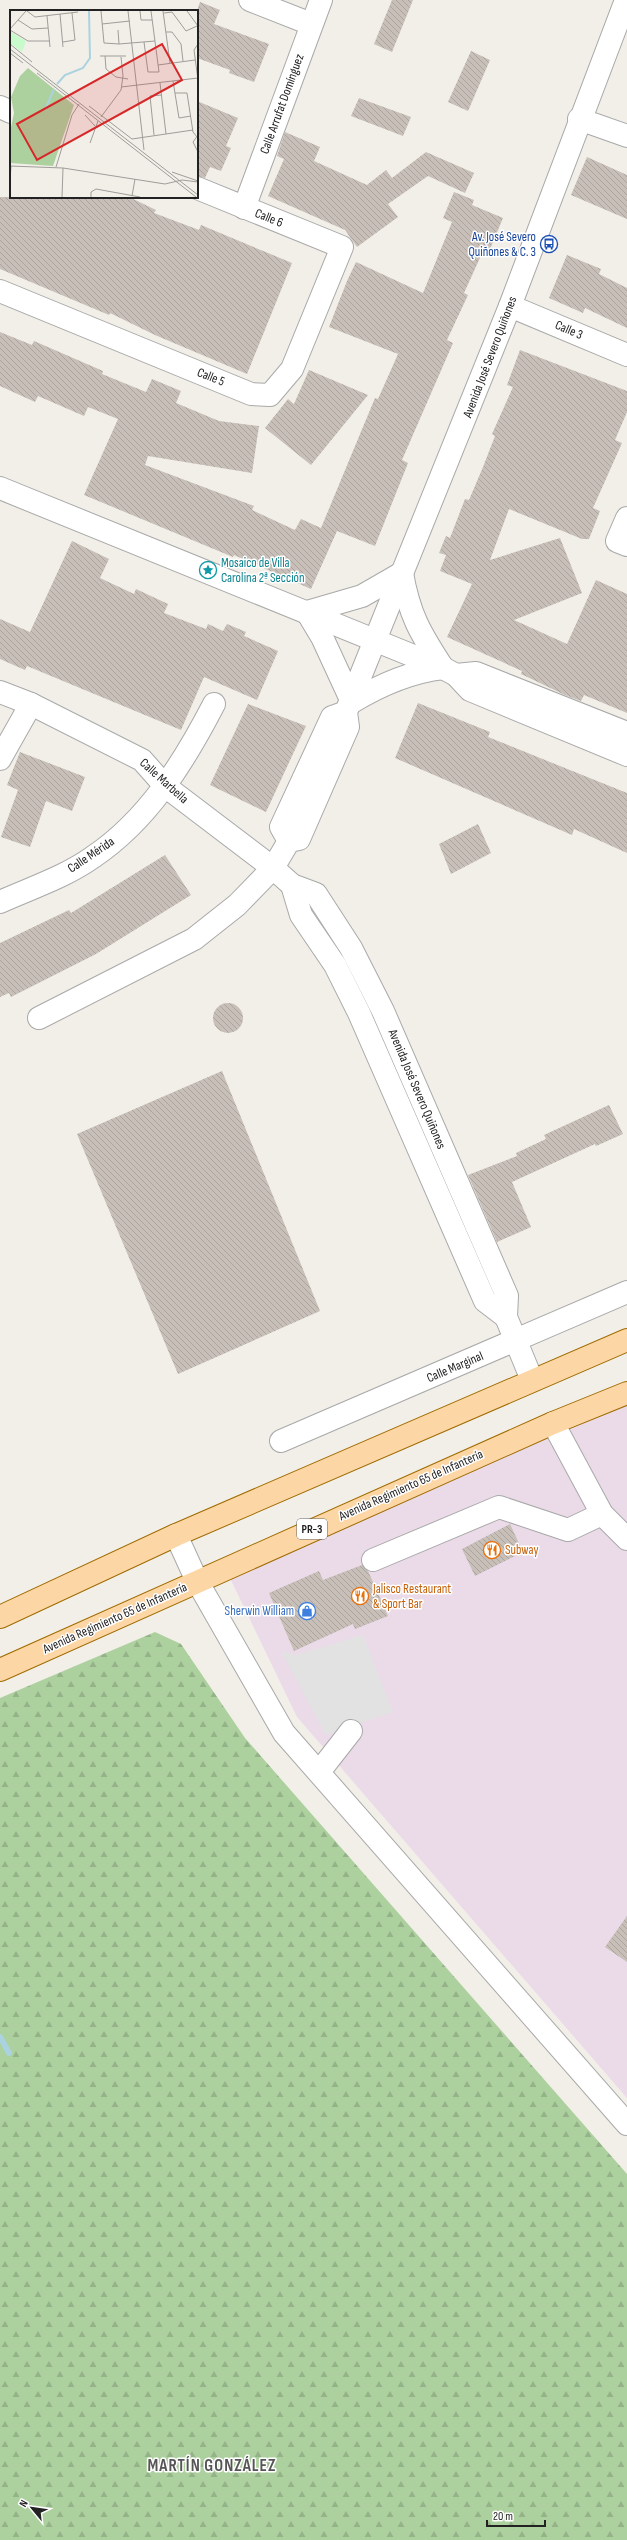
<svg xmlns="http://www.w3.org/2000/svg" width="627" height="2540" font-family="'Sofia Sans Condensed',sans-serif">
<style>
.industrial{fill:#ebdbe8}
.forest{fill:url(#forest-firs)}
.parking{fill:#e2e2e2}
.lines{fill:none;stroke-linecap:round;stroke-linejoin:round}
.stream{stroke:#aad3df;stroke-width:6}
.building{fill:url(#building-back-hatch)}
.minor-casing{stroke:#a9a9a9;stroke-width:24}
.major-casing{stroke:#a06b00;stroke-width:24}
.minor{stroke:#fff;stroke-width:22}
.major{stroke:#fcd6a4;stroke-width:22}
.labels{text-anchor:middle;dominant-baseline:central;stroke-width:3;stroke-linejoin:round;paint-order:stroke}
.shield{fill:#fff;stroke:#646464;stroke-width:1}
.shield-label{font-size:12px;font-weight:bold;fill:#222}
.street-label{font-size:13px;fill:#222;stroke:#fff}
.transit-label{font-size:13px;fill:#164399;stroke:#fff;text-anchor:end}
.culture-label{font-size:13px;fill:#0d838f;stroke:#fff;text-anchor:start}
.food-label{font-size:13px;fill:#c56008;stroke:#fff;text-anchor:start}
.shop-label{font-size:13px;fill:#366cbe;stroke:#fff;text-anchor:end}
.district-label{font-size:17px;font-weight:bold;letter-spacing:1px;fill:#555;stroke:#fff}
.inset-river{fill:none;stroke:#aad3df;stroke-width:2}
.inset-road{fill:none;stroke:#9f9d99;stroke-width:1}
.view{fill:#d62828;fill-opacity:0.15;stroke:#d62828;stroke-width:2}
.inset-edge{fill:none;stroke:#222;stroke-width:2}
</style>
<defs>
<pattern id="forest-firs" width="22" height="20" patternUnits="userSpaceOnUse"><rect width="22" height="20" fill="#add19e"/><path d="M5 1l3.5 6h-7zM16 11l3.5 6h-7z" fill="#95b388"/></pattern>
<pattern id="building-back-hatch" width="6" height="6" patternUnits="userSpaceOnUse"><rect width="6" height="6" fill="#c7bfb8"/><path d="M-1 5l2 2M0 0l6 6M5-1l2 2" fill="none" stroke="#aba49e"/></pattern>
</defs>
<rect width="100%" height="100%" fill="#f2efe9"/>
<path class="industrial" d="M 627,1401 L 627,2098 L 297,1717 L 228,1574 Z"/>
<path class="forest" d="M 155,1632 L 181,1644 L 245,1738 L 627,2174 L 627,2540 L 0,2540 L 0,1698 Z"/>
<path class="parking" d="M 363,1635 L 393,1712 L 326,1735 L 281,1651 L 296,1655 Z"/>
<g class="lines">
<path class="stream" d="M 0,2037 L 9,2053"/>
</g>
<g class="building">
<path d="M 392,0 L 413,0 L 392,52 L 374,44 Z"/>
<path d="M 200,2 L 220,10 L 214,24 L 269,44 L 254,82 L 229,73 L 230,70 L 197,58 L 197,11 Z"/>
<path d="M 471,51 L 490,60 L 468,111 L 448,102 Z"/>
<path d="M 359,98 L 411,117 L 403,136 L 351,116 Z"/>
<path d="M 197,101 L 238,118 L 226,146 L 231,148 L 221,171 L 210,167 L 205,178 L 197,176 Z"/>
<path d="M 285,132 L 320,147 L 314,161 L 367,185 L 386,170 L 392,178 L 426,152 L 474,173 L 465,193 L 428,176 L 388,204 L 398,217 L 357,247 L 345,230 L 268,196 L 284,159 L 277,156 Z"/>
<path d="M 587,157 L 627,175 L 627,219 L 571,195 Z"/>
<path d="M 454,192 L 474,200 L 472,205 L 503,218 L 490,249 L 485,247 L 464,293 L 468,295 L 447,340 L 453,343 L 402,460 L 408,463 L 375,546 L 337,531 L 311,589 L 234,555 L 233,557 L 84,495 L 118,419 L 88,407 L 84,416 L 38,396 L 35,402 L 0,386 L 0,332 L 32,345 L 34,341 L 103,371 L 102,374 L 146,392 L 152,379 L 181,391 L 176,403 L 219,421 L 259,426 L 252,473 L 148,456 L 145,465 L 254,506 L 252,510 L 295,530 L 301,519 L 321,528 L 375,398 L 378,399 L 398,354 L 329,327 L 347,281 L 356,262 L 423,293 L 452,222 L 443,218 Z"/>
<path d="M 0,197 L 129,197 L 156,210 L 154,213 L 199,230 L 201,225 L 292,263 L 247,374 L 155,335 L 110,313 L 109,315 L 0,269 Z"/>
<path d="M 567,255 L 601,269 L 599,274 L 627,288 L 627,328 L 585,308 L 583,313 L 549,298 Z"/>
<path d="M 520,350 L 627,391 L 627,412 L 615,440 L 622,443 L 593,508 L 600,511 L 589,539 L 582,539 L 509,509 L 490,560 L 560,538 L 582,593 L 514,620 L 567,644 L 596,580 L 627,594 L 627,713 L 584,695 L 581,701 L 565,695 L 521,674 L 522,671 L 447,637 L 472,584 L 440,571 L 446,555 L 439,553 L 446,536 L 450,538 L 465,499 L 469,500 L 483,467 L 495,436 L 492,434 L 513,387 L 507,385 Z"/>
<path d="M 309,370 L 368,395 L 311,465 L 265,428 L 288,399 L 294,404 Z"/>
<path d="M 72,541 L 109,559 L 100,578 L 134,594 L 136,589 L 168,604 L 164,613 L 206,629 L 208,624 L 223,631 L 227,624 L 246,632 L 244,636 L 278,651 L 257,700 L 204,677 L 181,730 L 27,666 L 25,670 L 0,659 L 0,619 L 30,632 Z"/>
<path d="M 418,703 L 490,732 L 488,737 L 627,793 L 627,853 L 574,829 L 572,835 L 395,758 Z"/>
<path d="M 248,704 L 306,726 L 266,812 L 210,785 Z"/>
<path d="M 20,752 L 85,777 L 72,811 L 46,801 L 30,847 L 1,837 L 18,790 L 7,785 Z"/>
<path d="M 478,824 L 491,853 L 451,874 L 439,844 Z"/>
<path d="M 165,855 L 191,895 L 96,954 L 11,997 L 9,993 L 0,997 L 0,943 L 69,910 L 71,913 Z"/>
<circle cx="228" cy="1018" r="15"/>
<path d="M 222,1071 L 320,1311 L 178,1374 L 77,1134 Z"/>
<path d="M 609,1105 L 623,1134 L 596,1146 L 595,1144 L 512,1182 L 531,1227 L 497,1242 L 468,1175 L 517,1156 L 516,1153 L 546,1139 L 544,1135 Z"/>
<path d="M 510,1524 L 523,1552 L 475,1576 L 462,1549 Z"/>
<path d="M 362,1565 L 368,1571 L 388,1616 L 355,1629 L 353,1624 L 294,1651 L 269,1593 L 319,1571 L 323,1580 Z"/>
<path d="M 627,1916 L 627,1962 L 605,1947 Z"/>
</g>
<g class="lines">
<g class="minor-casing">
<g id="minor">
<path d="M 250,0 L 311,24"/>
<path d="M 0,107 L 11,112"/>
<path d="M 579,119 L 627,136"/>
<path d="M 244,208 L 321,0"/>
<path d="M 0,291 L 251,394 L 270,395 L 292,369 L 342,247 L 197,188"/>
<path d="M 510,306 L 627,355"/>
<path d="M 0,488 L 443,668 L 456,675 L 470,690 L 627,755"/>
<path d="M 627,518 L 617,541 L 627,545"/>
<path d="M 402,573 C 409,614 420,633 443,668 C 409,672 380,685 352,702 L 322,637 L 307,612 L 362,596 Z"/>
<path d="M 456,675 L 476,673 L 627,733"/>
<path d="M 0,692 L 31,704 L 142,760 L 165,786 L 273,868 L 292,885 L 316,894 L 351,948 L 383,1011 L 507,1296 L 506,1317 L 532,1380"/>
<path d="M 0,759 L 31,704"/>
<path d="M 289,841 L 281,827 L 332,717 L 346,712"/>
<path d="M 292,885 L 301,915 L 335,965 L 359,1013 L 485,1301 L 506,1317"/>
<path d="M 0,902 C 31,888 65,877 93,857 C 148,820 184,762 214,704"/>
<path d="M 39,1018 L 194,939 L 237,905 L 273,868 L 289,841 L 299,839 L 348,727 L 346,712 L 510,306 L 626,0"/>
<path d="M 553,1423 L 602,1514 L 627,1539"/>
<path d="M 281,1441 L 627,1292"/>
<path d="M 176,1535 L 197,1581 L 284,1733 L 627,2124"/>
<path d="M 373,1560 L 499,1507 L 568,1530 L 602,1514"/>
<path d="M 319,1772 L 351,1731"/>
</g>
</g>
<g class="major-casing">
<g id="major">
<path d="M 0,1617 L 176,1535 L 627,1340"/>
<path d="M 0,1670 L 553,1423 L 627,1393"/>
</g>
</g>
<use href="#minor" class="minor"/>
<use href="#major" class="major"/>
</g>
<defs>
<g id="bus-ring" transform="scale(0.9)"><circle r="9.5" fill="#fff" stroke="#1a4fb4" stroke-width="1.5"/><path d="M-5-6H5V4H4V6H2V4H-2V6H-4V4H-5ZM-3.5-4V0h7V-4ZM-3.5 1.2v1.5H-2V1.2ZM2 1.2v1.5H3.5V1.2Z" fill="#1a4fb4"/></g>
<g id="sight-ring" transform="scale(0.9)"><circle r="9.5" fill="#fff" stroke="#0f9aa8" stroke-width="1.5"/><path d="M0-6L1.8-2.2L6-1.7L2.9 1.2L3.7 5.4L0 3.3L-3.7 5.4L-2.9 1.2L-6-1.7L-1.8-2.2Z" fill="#0f9aa8"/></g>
<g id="restaurant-ring" transform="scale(0.9)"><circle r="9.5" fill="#fff" stroke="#e8710a" stroke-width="1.5"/><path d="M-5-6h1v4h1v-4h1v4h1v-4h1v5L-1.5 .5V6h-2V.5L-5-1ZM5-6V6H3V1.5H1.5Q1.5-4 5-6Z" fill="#e8710a"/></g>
<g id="shop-ring" transform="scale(0.9)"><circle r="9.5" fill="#fff" stroke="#3f7fe0" stroke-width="1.5"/><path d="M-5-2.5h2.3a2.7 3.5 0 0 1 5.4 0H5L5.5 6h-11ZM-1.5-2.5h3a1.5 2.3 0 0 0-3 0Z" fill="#3f7fe0"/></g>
</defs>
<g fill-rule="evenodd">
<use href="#bus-ring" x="549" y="244"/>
<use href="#sight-ring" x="208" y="570"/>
<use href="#restaurant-ring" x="492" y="1550"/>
<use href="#restaurant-ring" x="360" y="1596"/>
<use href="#shop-ring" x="307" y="1611"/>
</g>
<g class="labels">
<rect class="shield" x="297" y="1519" width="30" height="20" rx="3"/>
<g class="shield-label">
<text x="312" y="1529">PR-3</text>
</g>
<g class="street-label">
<text transform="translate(282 104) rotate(-70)">Calle Arrufat Domínguez</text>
<text transform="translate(269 218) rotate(22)">Calle 6</text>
<text transform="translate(569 330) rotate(23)">Calle 3</text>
<text transform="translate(490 357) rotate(-69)">Avenida José Severo Quiñones</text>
<text transform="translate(211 377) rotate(22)">Calle 5</text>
<text transform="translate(164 781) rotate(42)">Calle Marbella</text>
<text transform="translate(91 855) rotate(-34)">Calle Mérida</text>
<text transform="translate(417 1089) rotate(67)">Avenida José Severo Quiñones</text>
<text transform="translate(455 1367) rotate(-23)">Calle Marginal</text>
<text transform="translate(411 1485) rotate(-24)">Avenida Regimiento 65 de Infantería</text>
<text transform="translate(115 1618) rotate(-24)">Avenida Regimiento 65 de Infantería</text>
</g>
<g class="transit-label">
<text x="536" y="237">Av. José Severo<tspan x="536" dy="15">Quiñones &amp; C. 3</tspan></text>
</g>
<g class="culture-label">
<text x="221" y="563">Mosaico de Villa<tspan x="221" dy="15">Carolina 2ª Sección</tspan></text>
</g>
<g class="food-label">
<text x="505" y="1550">Subway</text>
<text x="373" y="1589">Jalisco Restaurant<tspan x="373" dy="15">&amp; Sport Bar</tspan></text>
</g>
<g class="shop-label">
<text x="294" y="1611">Sherwin William</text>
</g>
<g class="district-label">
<text x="212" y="2466">MARTÍN GONZÁLEZ</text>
</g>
</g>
<g transform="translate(10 10)">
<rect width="188" height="188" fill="#f2efe9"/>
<path d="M 18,58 L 64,95 L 43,156 L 0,153 L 0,122 L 4,103 L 1,87 L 10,66 Z" fill="#add19e"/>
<path d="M 1,22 L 16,31 L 12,42 L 0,33 Z" fill="#c8facc"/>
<path class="inset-river" d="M 47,74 L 55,65 L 73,58 L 80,48 L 79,1M 35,100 L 44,79"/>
<path class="inset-road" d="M 17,1 L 25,7 L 68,2M 91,1 L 94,33 L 109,34 L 145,31M 118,1 L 134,140M 130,1 L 131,10 L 142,10M 153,1 L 160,53M 177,1 L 188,16M 154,3 L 162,2 L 176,21 L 187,16M 50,4 L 53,37M 37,6 L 40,37M 8,10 L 22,19 L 38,18M 92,14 L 120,11M 0,19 L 16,1M 0,20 L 18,31 L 40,31M 108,20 L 109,34M 156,22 L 162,22 L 171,34 L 173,51M 53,32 L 65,30 L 62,3M 134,32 L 138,62 L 149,62 L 141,1M 0,34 L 22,52M 188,34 L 184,40 L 188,70M 0,39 L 188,185M 0,43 L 13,53M 90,46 L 116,46M 95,46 L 96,59 L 106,67 L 118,69M 148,55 L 185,50M 27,63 L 186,187M 163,71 L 169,108 L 181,106M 150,73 L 156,124M 111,77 L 188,68M 165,83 L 177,83 L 183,122 L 187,127M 79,96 L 122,129 L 183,120M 75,105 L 85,116M 91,107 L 111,80 L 113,66 L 111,47M 144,125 L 140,86 L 152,85M 188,125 L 183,132 L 188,142M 80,133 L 88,111M 0,156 L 53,158 L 155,174 L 172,170 L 188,172M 46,157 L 62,105 L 69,94M 162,162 L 188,171M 0,170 L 1,156M 122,186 L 125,169M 52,187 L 53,158M 81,187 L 81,182 L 86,179 L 130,187"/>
<path class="view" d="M 152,34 L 172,70 L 27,150 L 7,114 Z"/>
<rect width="188" height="188" class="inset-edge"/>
</g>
<g transform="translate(32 2508) rotate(299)" stroke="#ffffff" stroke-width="3" paint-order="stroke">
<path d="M0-3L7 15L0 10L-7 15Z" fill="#222222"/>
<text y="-6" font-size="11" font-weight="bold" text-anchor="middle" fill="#222222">N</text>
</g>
<path d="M487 2520v6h58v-6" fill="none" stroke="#222222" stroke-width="2"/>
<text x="493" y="2520" font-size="12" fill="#222222" stroke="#ffffff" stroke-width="3" paint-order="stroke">20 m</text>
</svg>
